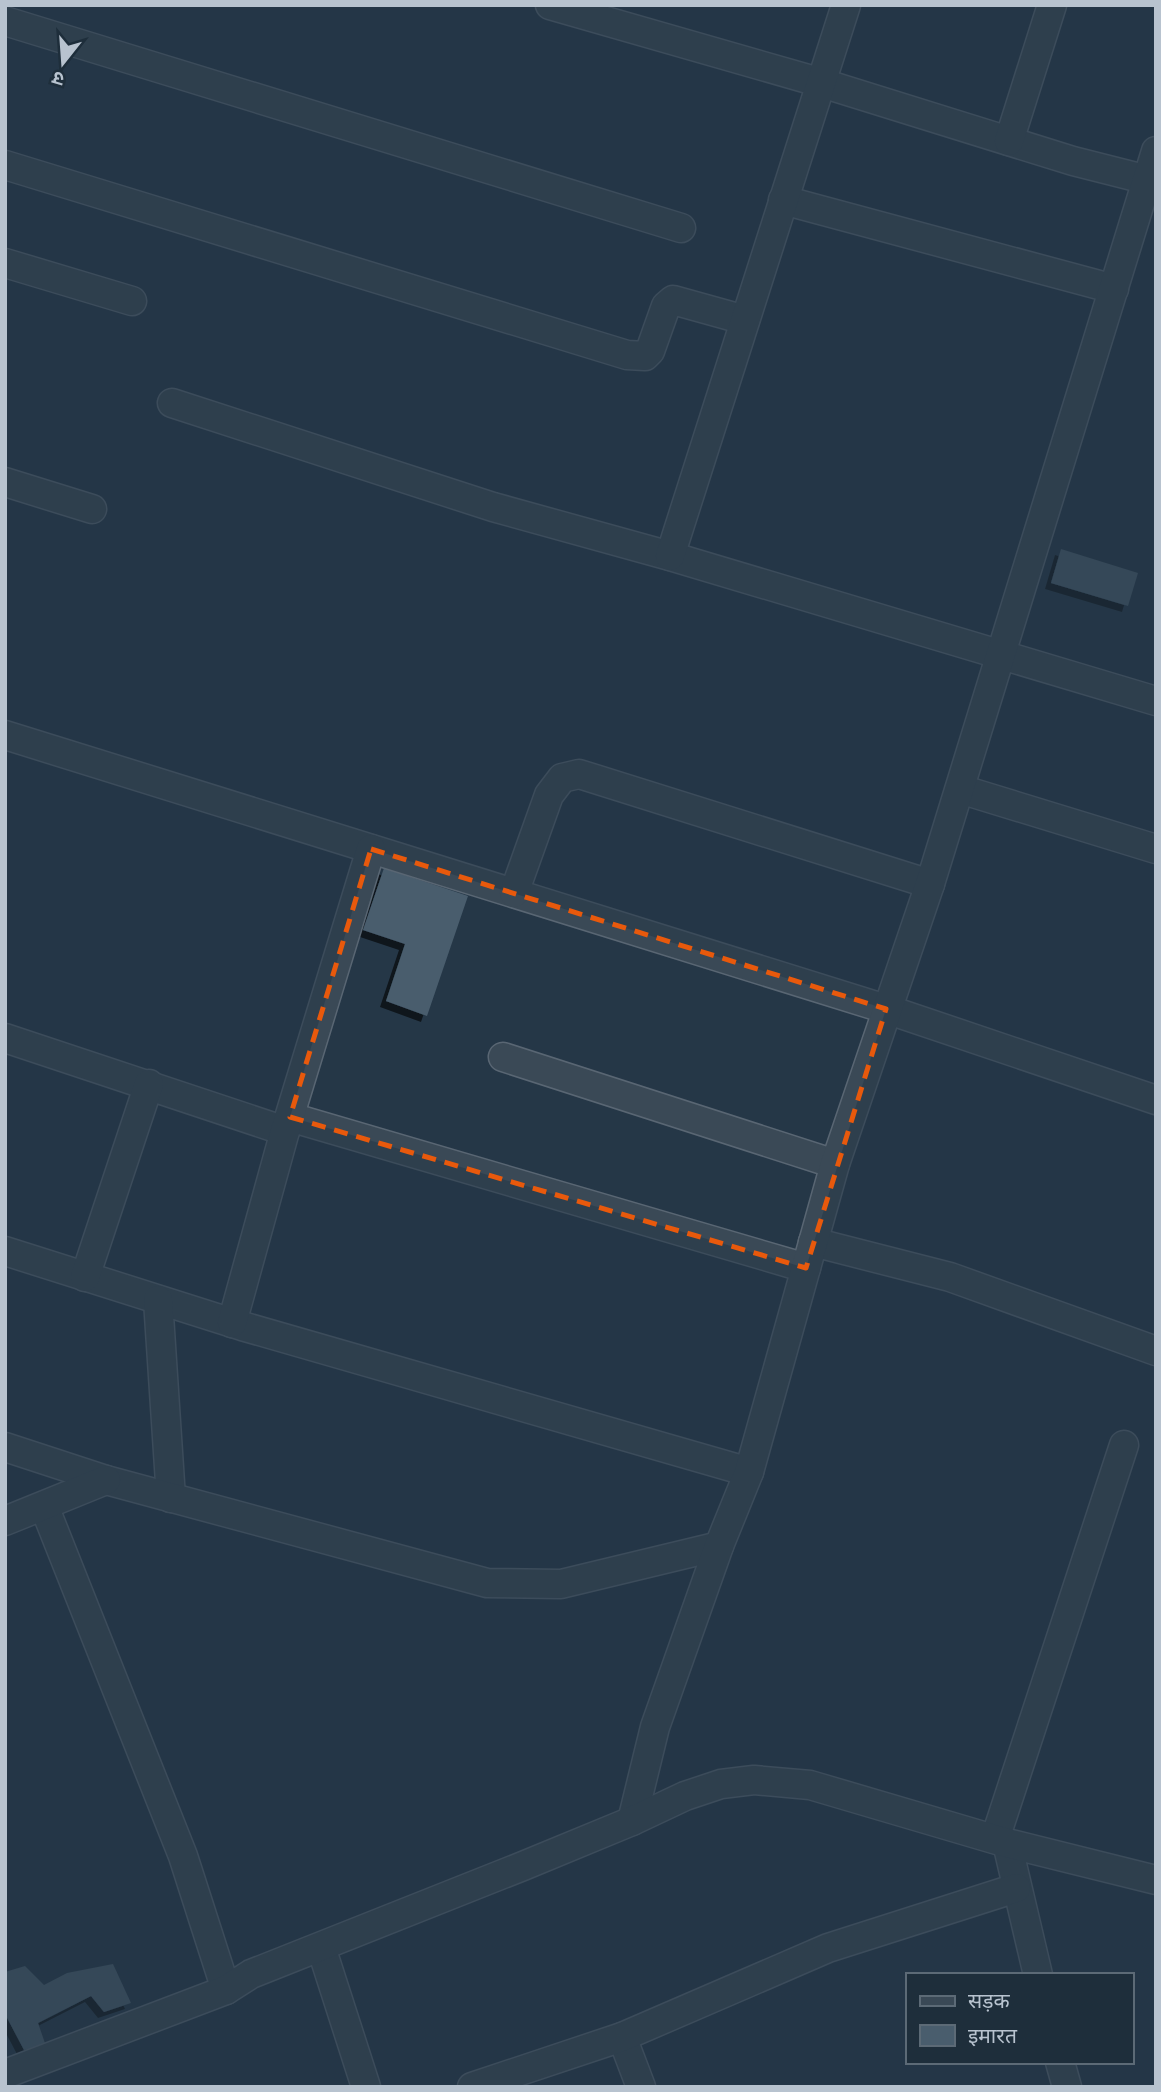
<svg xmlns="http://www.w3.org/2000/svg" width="1161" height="2092" font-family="'Archivo Narrow','Noto Sans Devanagari',sans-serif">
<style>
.building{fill:#495d6d;filter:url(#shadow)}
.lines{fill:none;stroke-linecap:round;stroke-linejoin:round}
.street-casing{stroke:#596673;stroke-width:31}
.street{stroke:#3a4956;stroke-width:28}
.marked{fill:none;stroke:#e8590c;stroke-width:5;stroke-dasharray:14 9;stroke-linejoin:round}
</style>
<defs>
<filter id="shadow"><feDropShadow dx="-6" dy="6" stdDeviation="0" flood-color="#0009"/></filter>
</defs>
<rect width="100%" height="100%" fill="#253747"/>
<g class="building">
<path d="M 1061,549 L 1138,573 L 1128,606 L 1051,583 Z"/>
<path d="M 384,868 L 468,896 L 427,1016 L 386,1001 L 405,944 L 363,930 Z"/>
<path d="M 113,1964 L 131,2003 L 104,2012 L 91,1996 L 38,2023 L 46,2046 L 24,2050 L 5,2014 L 5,1972 L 25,1966 L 44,1985 L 67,1973 Z"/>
</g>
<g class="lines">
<g class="street-casing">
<g id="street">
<path d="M 550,5 L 822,83 L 1073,161 L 1156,182"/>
<path d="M 5,21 L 681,228"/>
<path d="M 1009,141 L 1052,5"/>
<path d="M 5,165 L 627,355 L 645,356 L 650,351 L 666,306 L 673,300 L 745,320"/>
<path d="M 783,200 L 1114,289"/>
<path d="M 5,263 L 132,301"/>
<path d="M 172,403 L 493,507 L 670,556 L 1156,701"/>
<path d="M 5,482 L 92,509"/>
<path d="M 670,556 L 846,5"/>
<path d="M 5,735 L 886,1009 L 1156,1100"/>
<path d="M 960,789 L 1156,849"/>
<path d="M 514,893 L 549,795 L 562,778 L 579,774 L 930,884"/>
<path d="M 5,1038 L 285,1131"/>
<path d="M 503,1057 L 835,1164"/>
<path d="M 290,1117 L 806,1268"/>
<path d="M 813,1242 L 950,1277 L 1156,1351"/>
<path d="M 5,1251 L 242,1326 L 749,1472"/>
<path d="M 85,1277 L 149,1084"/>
<path d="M 158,1300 L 171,1498"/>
<path d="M 232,1323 L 285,1131 L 371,849"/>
<path d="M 5,1447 L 106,1480 L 487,1583 L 561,1584 L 719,1546"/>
<path d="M 44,1506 L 183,1856 L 226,1990"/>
<path d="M 5,1521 L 106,1480"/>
<path d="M 632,1821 L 655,1727 L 719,1546 L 749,1472 L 835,1164 L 930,884 L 1156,151"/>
<path d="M 995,1839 L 1124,1445"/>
<path d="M 1007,1843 L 1038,1975"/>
<path d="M 321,1947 L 366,2087"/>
<path d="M 622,2037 L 641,2087"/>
<path d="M 1060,2062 L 1067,2087"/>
<path d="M 5,2074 L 226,1990 L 251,1974 L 523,1866 L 632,1821 L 685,1796 L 721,1784 L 754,1780 L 810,1785 L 1007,1843 L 1156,1880"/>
<path d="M 472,2087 L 622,2037 L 828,1948 L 1016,1888"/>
</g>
</g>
<use href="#street" class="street"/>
</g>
<path d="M0 0H1161V2092H0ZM 371,849 L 886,1009 L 806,1268 L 290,1117 Z" fill="#253747" fill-opacity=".55" fill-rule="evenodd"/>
<path class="marked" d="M 371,849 L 886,1009 L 806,1268 L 290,1117 Z"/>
<rect width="1161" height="2092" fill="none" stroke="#b8c3cf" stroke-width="14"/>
<rect x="906" y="1973" width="228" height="91" fill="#1e2e3b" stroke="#5c6a76" stroke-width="2"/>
<rect x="920" y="1996" width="35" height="10" fill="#3a4956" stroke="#5c6a76" stroke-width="2"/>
<text x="968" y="2008" font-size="21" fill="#b8c3cf">सड़क</text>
<rect x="920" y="2025" width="35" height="21" fill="#495d6d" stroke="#5c6a76" stroke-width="2"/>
<text x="968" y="2043" font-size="21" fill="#b8c3cf">इमारत</text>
<g transform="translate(63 63) rotate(197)" stroke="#1e2e3b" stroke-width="5" paint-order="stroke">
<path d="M0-5L12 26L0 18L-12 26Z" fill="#b8c3cf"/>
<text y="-10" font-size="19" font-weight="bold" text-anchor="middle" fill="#b8c3cf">उ</text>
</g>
</svg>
